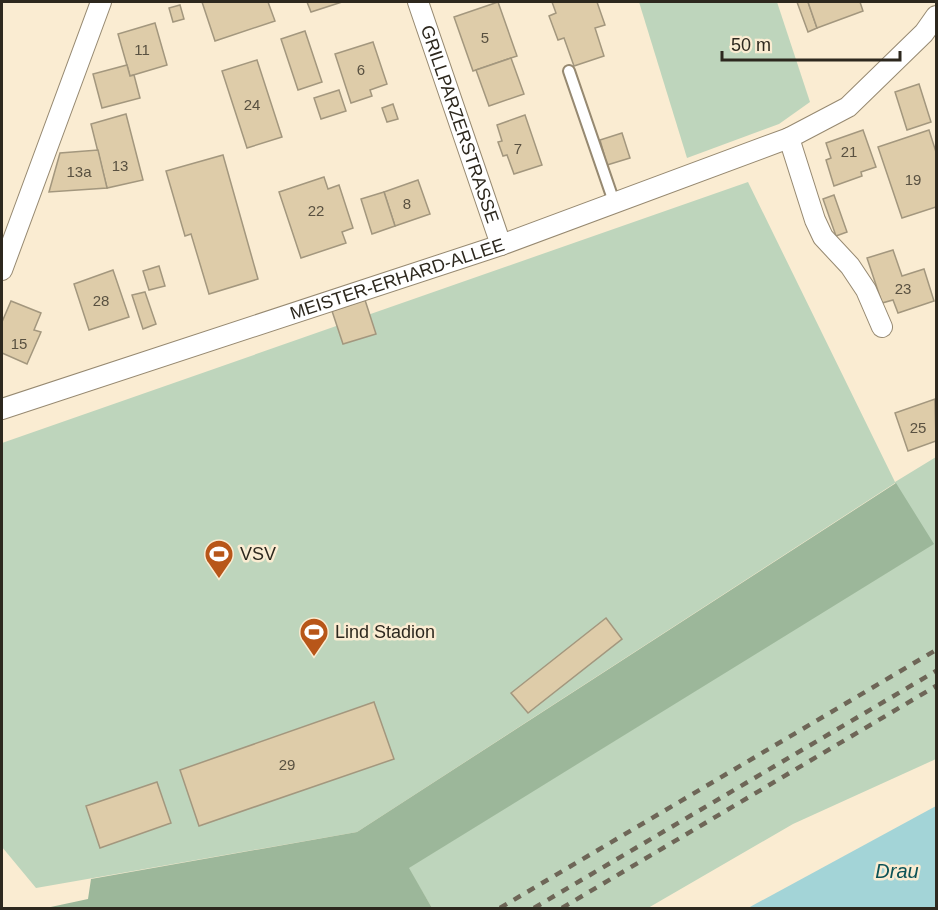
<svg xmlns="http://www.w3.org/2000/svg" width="938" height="910" font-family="Arial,sans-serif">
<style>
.green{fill:#bed5bc}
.forest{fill:#9cb79a}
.water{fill:#a3d4d7}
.building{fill:#decca9;stroke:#a3977e;stroke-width:1.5}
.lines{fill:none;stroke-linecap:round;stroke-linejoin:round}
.lane-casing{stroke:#968971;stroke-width:14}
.street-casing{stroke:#968971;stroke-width:22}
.lane{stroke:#fff;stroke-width:10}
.street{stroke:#fff;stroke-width:20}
.rail{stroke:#6e6657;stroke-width:4.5;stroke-dasharray:8 8;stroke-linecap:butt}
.labels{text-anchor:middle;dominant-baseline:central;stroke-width:5;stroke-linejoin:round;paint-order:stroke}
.number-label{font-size:15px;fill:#595141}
.street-label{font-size:18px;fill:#2d281e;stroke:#faecd2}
.poi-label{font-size:18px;fill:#2d281e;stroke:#faecd2;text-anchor:start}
.water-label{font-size:20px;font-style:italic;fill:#0b5256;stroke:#faecd2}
</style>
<rect width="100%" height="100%" fill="#faecd2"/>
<g class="green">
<path d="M 639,2 L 777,2 L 810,102 L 779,124 L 687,158 Z"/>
<path d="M 748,182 L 895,482 L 936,457 L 936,759 L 793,824 L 648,908 L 432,908 L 408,868 L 933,544 L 895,483 L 357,832 L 36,888 L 2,847 L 2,443 Z"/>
</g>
<path class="forest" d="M 896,483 L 934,544 L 409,868 L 432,908 L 46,908 L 88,899 L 91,879 L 357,832 Z"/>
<path class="water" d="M 936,806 L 936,908 L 748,908 Z"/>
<g class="building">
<path d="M 202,2 L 268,2 L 275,21 L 215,41 Z"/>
<path d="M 307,2 L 342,2 L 311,12 Z"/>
<path d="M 498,2 L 517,56 L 473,71 L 454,17 Z"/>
<path d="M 552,2 L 597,2 L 605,25 L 595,28 L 604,56 L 574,66 L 564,38 L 558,40 L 549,16 L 556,13 Z"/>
<path d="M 797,2 L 808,2 L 817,28 L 808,32 Z"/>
<path d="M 808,2 L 860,2 L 863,11 L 817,28 Z"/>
<path d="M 180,5 L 184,19 L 173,22 L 169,8 Z"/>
<path d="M 155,23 L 167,65 L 130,76 L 118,34 Z"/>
<path d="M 305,31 L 322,82 L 298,90 L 281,39 Z"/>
<path d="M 373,42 L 387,84 L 370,90 L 372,96 L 351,103 L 335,54 Z"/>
<path d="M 511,58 L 524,94 L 489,106 L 476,70 Z"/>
<path d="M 257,60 L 282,137 L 247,148 L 222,71 Z"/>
<path d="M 127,65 L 130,76 L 134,75 L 140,98 L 102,108 L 93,74 Z"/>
<path d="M 919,84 L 931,122 L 907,130 L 895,92 Z"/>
<path d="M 339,90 L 346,111 L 321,119 L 314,98 Z"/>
<path d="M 393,104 L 398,119 L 387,122 L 382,108 Z"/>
<path d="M 126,114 L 143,180 L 107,188 L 91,124 Z"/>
<path d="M 525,115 L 542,165 L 514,174 L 507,155 L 503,156 L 498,142 L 502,141 L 497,125 Z"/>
<path d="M 863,130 L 876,167 L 861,172 L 862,176 L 834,186 L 826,160 L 831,158 L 826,143 Z"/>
<path d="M 929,130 L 936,152 L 936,207 L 902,218 L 878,147 Z"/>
<path d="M 622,133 L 630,158 L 607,165 L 600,140 Z"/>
<path d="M 98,150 L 107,188 L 49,192 L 60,153 Z"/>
<path d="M 223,155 L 258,279 L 209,294 L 191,234 L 185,236 L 166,171 Z"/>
<path d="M 324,177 L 328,189 L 339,185 L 353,228 L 342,232 L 346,243 L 301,258 L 279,192 Z"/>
<path d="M 418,180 L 430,214 L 395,226 L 384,192 Z"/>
<path d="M 384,192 L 395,226 L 372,234 L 361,199 Z"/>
<path d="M 834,195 L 847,232 L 836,236 L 823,199 Z"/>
<path d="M 893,250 L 902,276 L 924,269 L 934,301 L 898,313 L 893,300 L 882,303 L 867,258 Z"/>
<path d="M 159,266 L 165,286 L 149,290 L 143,271 Z"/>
<path d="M 113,270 L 129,317 L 89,330 L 74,284 Z"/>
<path d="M 145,292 L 156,324 L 143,329 L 132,295 Z"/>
<path d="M 365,300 L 376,334 L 343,344 L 332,311 Z"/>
<path d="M 11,301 L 41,313 L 34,330 L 41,332 L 27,364 L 2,353 L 2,322 Z"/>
<path d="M 935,399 L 936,441 L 908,451 L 895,413 Z"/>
<path d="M 606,618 L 622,639 L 528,713 L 511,693 Z"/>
<path d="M 374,702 L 394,759 L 199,826 L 180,770 Z"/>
<path d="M 157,782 L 171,823 L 100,848 L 86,806 Z"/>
</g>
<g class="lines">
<g class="lane-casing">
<path id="lane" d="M 569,71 L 614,202"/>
</g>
<g class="street-casing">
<g id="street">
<path id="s1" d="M 418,2 L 501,245"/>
<path d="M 789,138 L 815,220 L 823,237 L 850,266 L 866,290 L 882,327"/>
<path d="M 2,270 L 101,2"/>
<path id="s2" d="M 2,409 L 501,245 L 789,138 L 848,107 L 924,33 L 936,16"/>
</g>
</g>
<use href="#lane" class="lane"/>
<use href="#street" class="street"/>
<g class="rail">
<path d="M 500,908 L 936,650"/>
<path d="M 534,908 L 936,671"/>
<path d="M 562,908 L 936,686"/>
</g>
</g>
<defs>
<g id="stadium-pin" transform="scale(1.5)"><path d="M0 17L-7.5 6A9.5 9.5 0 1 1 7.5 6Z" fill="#b85619" stroke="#faecd2"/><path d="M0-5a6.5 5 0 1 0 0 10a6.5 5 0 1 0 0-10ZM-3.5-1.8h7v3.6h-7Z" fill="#fff"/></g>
</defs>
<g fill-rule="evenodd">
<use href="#stadium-pin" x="219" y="554"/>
<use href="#stadium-pin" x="314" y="632"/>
</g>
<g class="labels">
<g class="number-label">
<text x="485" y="37">5</text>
<text x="142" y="49">11</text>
<text x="361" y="69">6</text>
<text x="252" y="104">24</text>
<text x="518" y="148">7</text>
<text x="849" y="151">21</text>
<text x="120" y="165">13</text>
<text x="79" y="171">13a</text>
<text x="913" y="179">19</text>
<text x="407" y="203">8</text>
<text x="316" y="210">22</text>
<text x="903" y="288">23</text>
<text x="101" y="300">28</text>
<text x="19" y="343">15</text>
<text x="918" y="427">25</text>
<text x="287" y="764">29</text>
</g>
<g class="street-label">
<text stroke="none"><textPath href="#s1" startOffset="129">GRILLPARZERSTRASSE</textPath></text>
<text stroke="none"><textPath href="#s2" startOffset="416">MEISTER-ERHARD-ALLEE</textPath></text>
</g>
<g class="poi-label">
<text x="240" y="554">VSV</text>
<text x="335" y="632">Lind Stadion</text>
</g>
<g class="water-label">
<text x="897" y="871">Drau</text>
</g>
</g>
<rect width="938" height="910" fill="none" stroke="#2d281e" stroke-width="6"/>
<path d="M722 51v9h178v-9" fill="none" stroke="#2d281e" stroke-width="3"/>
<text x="731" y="51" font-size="18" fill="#2d281e" stroke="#faecd2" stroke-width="4.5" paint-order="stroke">50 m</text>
</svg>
